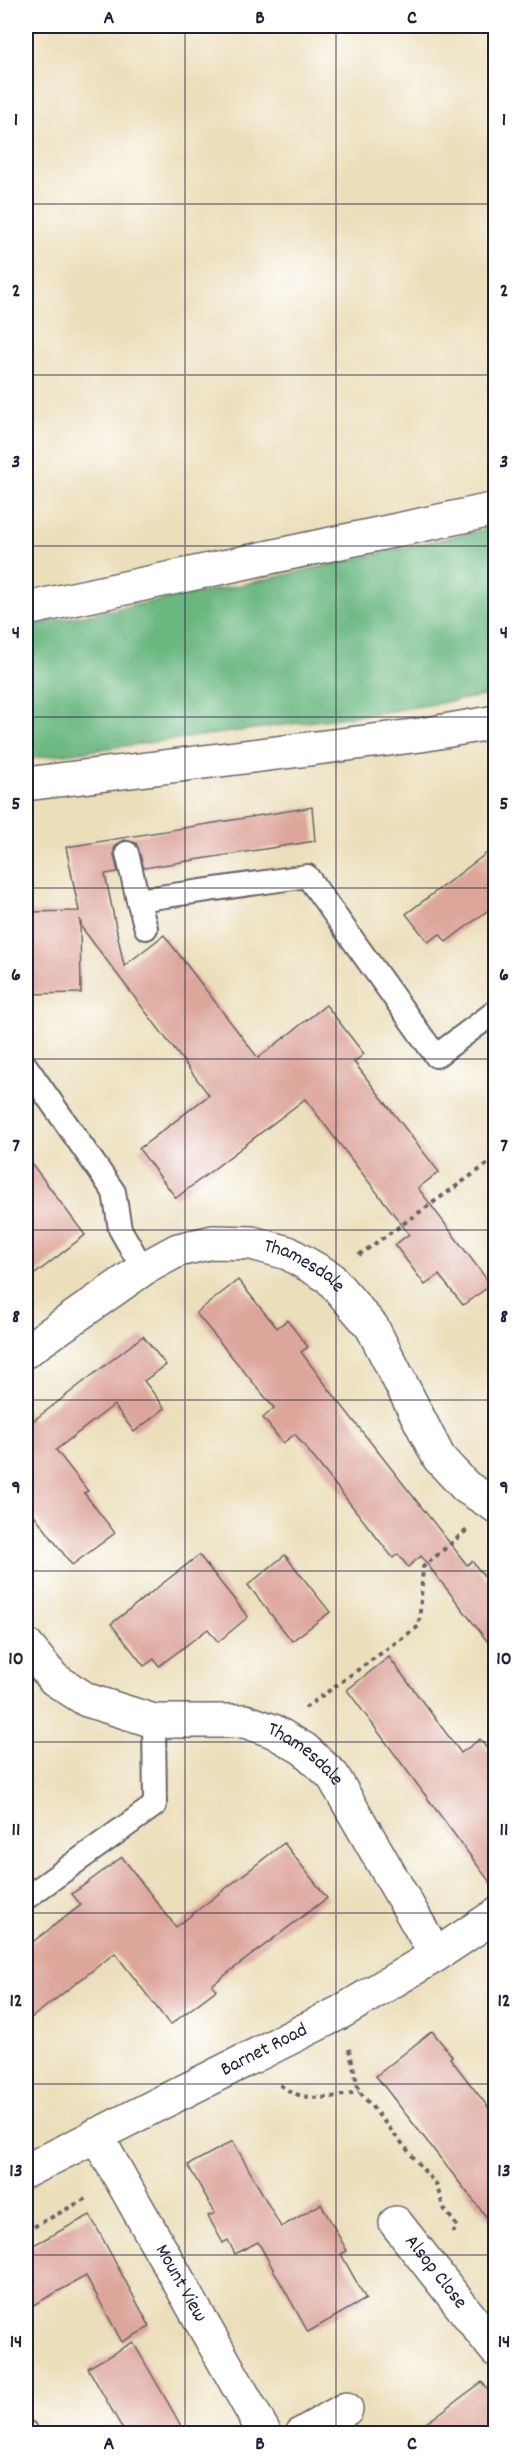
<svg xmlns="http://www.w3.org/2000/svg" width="521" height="2459" font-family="Dekko,sans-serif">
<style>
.forest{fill:#6ab780;stroke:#466c5e;stroke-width:1.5}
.building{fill:#dda69b}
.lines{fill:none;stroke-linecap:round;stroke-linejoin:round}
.lane-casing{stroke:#686467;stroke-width:26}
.street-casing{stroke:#686467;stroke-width:36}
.secondary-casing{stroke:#686467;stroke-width:36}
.primary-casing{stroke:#686467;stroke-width:36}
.path{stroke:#686467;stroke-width:4;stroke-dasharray:4.5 4.5;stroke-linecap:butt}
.lane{stroke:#fff;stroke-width:22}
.street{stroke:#fff;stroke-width:33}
.secondary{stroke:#fff;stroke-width:33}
.primary{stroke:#fff;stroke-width:33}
.grid{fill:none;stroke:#22223b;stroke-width:1.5;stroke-opacity:0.55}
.labels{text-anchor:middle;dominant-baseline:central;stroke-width:4.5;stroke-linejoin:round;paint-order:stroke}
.street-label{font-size:20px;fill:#22223b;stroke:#fff}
.neatline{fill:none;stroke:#22223b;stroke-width:2}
.grid-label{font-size:20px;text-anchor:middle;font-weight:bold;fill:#22223b}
</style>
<rect width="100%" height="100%" fill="#fff"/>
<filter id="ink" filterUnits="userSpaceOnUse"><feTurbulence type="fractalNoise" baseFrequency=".0167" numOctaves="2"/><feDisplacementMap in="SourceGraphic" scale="12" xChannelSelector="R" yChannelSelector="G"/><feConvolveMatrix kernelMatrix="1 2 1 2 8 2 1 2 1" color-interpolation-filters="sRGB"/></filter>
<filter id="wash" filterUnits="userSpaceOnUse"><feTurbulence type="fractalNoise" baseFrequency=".008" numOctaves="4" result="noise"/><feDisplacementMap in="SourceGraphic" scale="24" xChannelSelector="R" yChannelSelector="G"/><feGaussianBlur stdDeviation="1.35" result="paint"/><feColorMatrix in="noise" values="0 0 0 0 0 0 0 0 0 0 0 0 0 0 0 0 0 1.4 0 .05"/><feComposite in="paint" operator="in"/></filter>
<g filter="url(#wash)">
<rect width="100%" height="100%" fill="#ebdeba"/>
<path class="forest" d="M 495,527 L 495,694 L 390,711 L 26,759 L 26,626 L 242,585 Z"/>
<g id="blocks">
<g class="building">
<path d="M 312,807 L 315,841 L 144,868 L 136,843 L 125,840 L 118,843 L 114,849 L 114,855 L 118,872 L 105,874 L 124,966 L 164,935 L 258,1058 L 326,1005 L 364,1054 L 354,1062 L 439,1172 L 418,1188 L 491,1285 L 463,1305 L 439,1275 L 425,1285 L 395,1245 L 409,1234 L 305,1099 L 176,1198 L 139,1149 L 209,1095 L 82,928 L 80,919 L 81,993 L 26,994 L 26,912 L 79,911 L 66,847 Z"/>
<path d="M 495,847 L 495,905 L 446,942 L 440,934 L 428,942 L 406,914 Z"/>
<path d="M 26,1156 L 85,1235 L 26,1281 Z"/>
<path d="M 238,1280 L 277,1328 L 287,1320 L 308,1347 L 301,1352 L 328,1388 L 467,1565 L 472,1561 L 495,1590 L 495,1651 L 421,1556 L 408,1567 L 398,1554 L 393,1558 L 295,1434 L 283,1443 L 263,1418 L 274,1408 L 196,1313 Z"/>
<path d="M 143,1336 L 166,1365 L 144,1381 L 165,1408 L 134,1432 L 114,1405 L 56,1450 L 88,1491 L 84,1493 L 115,1533 L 72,1565 L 26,1504 L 26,1411 L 33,1421 Z"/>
<path d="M 199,1555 L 248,1617 L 218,1642 L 208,1629 L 159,1666 L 154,1659 L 144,1666 L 111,1624 Z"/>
<path d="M 285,1555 L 330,1612 L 292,1641 L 248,1585 Z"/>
<path d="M 389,1657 L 461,1753 L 480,1739 L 495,1760 L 495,1889 L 347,1690 Z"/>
<path d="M 284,1843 L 327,1898 L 212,1985 L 216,1990 L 170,2025 L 115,1953 L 26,2022 L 26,1947 L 81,1905 L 72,1894 L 122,1857 L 176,1927 Z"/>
<path d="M 432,2031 L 452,2056 L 450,2058 L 495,2116 L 495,2228 L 376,2076 Z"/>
<path d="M 233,2141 L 281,2227 L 321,2204 L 347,2251 L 341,2254 L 366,2299 L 308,2332 L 258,2242 L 235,2254 L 228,2240 L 223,2243 L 208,2216 L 215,2213 L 188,2165 Z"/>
<path d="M 90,2215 L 150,2327 L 122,2342 L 86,2276 L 26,2309 L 26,2249 Z"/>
<path d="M 133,2342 L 167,2401 L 185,2433 L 125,2433 L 88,2368 Z"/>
<path d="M 482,2382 L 495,2400 L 495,2433 L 413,2433 Z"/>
</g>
</g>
</g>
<g filter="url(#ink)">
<use href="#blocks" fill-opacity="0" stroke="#686467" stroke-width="1.5"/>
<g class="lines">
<g class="lane-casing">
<g id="lane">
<path d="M 127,853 L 138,900 L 307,876 L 436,1056 L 496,1011"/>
<path d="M 138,900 L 146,928"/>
<path d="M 26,1066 L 114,1192 L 120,1229 L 143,1269"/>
<path d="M 26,1898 L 155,1805 L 154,1721"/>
<path d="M 26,2432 L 26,2434"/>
</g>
</g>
<g class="street-casing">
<g id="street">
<path id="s1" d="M 26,1351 L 143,1269 L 178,1250 L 213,1242 L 252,1243 L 288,1253 L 329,1277 L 372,1327 L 439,1458 L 466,1487 L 496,1506"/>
<path id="s2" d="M 26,1645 L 54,1679 L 87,1700 L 154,1721 L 245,1721 L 273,1731 L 304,1749 L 333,1776 L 436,1955"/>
<path id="s3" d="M 96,2135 L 265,2434"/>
<path id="s4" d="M 396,2223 L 496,2350"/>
<path d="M 302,2434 L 346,2409"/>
</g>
</g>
<g class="secondary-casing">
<g id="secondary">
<path id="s5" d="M 26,2171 L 341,2012 L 436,1955 L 496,1915"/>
</g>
</g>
<g class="primary-casing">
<g id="primary">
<path d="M 26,609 L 496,509"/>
<path d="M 26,784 L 421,735 L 496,722"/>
</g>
</g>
<g class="path">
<path d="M 359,1255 L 496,1158"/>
<path d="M 305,1708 L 419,1626 L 423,1567 L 467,1530"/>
<path d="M 26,1804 L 31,1812"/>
<path d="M 349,2049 L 359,2091 L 437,2186 L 443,2207 L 457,2226 L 453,2233"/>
<path d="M 280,2085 C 303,2103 331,2099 359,2091"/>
<path d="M 26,2231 L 89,2197"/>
</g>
<use href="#lane" class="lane"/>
<use href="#street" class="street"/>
<use href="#secondary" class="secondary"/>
<use href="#primary" class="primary"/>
</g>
</g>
<path class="grid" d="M 185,26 L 185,2434M 336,26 L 336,2434M 26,204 L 496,204M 26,375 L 496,375M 26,546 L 496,546M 26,717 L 496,717M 26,888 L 496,888M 26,1059 L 496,1059M 26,1230 L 496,1230M 26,1400 L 496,1400M 26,1571 L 496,1571M 26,1742 L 496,1742M 26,1913 L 496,1913M 26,2084 L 496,2084M 26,2255 L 496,2255"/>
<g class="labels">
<g class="street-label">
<text stroke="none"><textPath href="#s1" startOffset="315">Thamesdale</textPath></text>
<text stroke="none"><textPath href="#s2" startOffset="314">Thamesdale</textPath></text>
<text stroke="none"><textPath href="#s5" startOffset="267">Barnet Road</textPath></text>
<text stroke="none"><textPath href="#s4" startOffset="63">Alsop Close</textPath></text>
<text stroke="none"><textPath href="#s3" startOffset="171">Mount View</textPath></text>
</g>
</g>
<rect width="521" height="2459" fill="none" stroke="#fff" stroke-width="66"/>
<rect x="33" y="33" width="455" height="2393" class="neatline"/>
<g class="grid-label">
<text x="109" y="23">A</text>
<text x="260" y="23">B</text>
<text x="412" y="23">C</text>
<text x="16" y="125">1</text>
<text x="504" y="125">1</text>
<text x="16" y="296">2</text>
<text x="504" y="296">2</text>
<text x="16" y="467">3</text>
<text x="504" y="467">3</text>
<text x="16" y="638">4</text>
<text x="504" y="638">4</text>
<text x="16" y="809">5</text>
<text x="504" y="809">5</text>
<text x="16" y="980">6</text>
<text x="504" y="980">6</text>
<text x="16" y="1151">7</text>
<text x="504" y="1151">7</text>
<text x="16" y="1322">8</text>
<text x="504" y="1322">8</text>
<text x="16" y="1493">9</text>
<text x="504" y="1493">9</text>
<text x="16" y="1664">10</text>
<text x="504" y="1664">10</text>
<text x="16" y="1835">11</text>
<text x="504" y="1835">11</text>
<text x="16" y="2006">12</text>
<text x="504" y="2006">12</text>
<text x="16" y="2176">13</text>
<text x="504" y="2176">13</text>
<text x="16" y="2347">14</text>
<text x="504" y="2347">14</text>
<text x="109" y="2449">A</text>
<text x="260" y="2449">B</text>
<text x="412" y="2449">C</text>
</g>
</svg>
